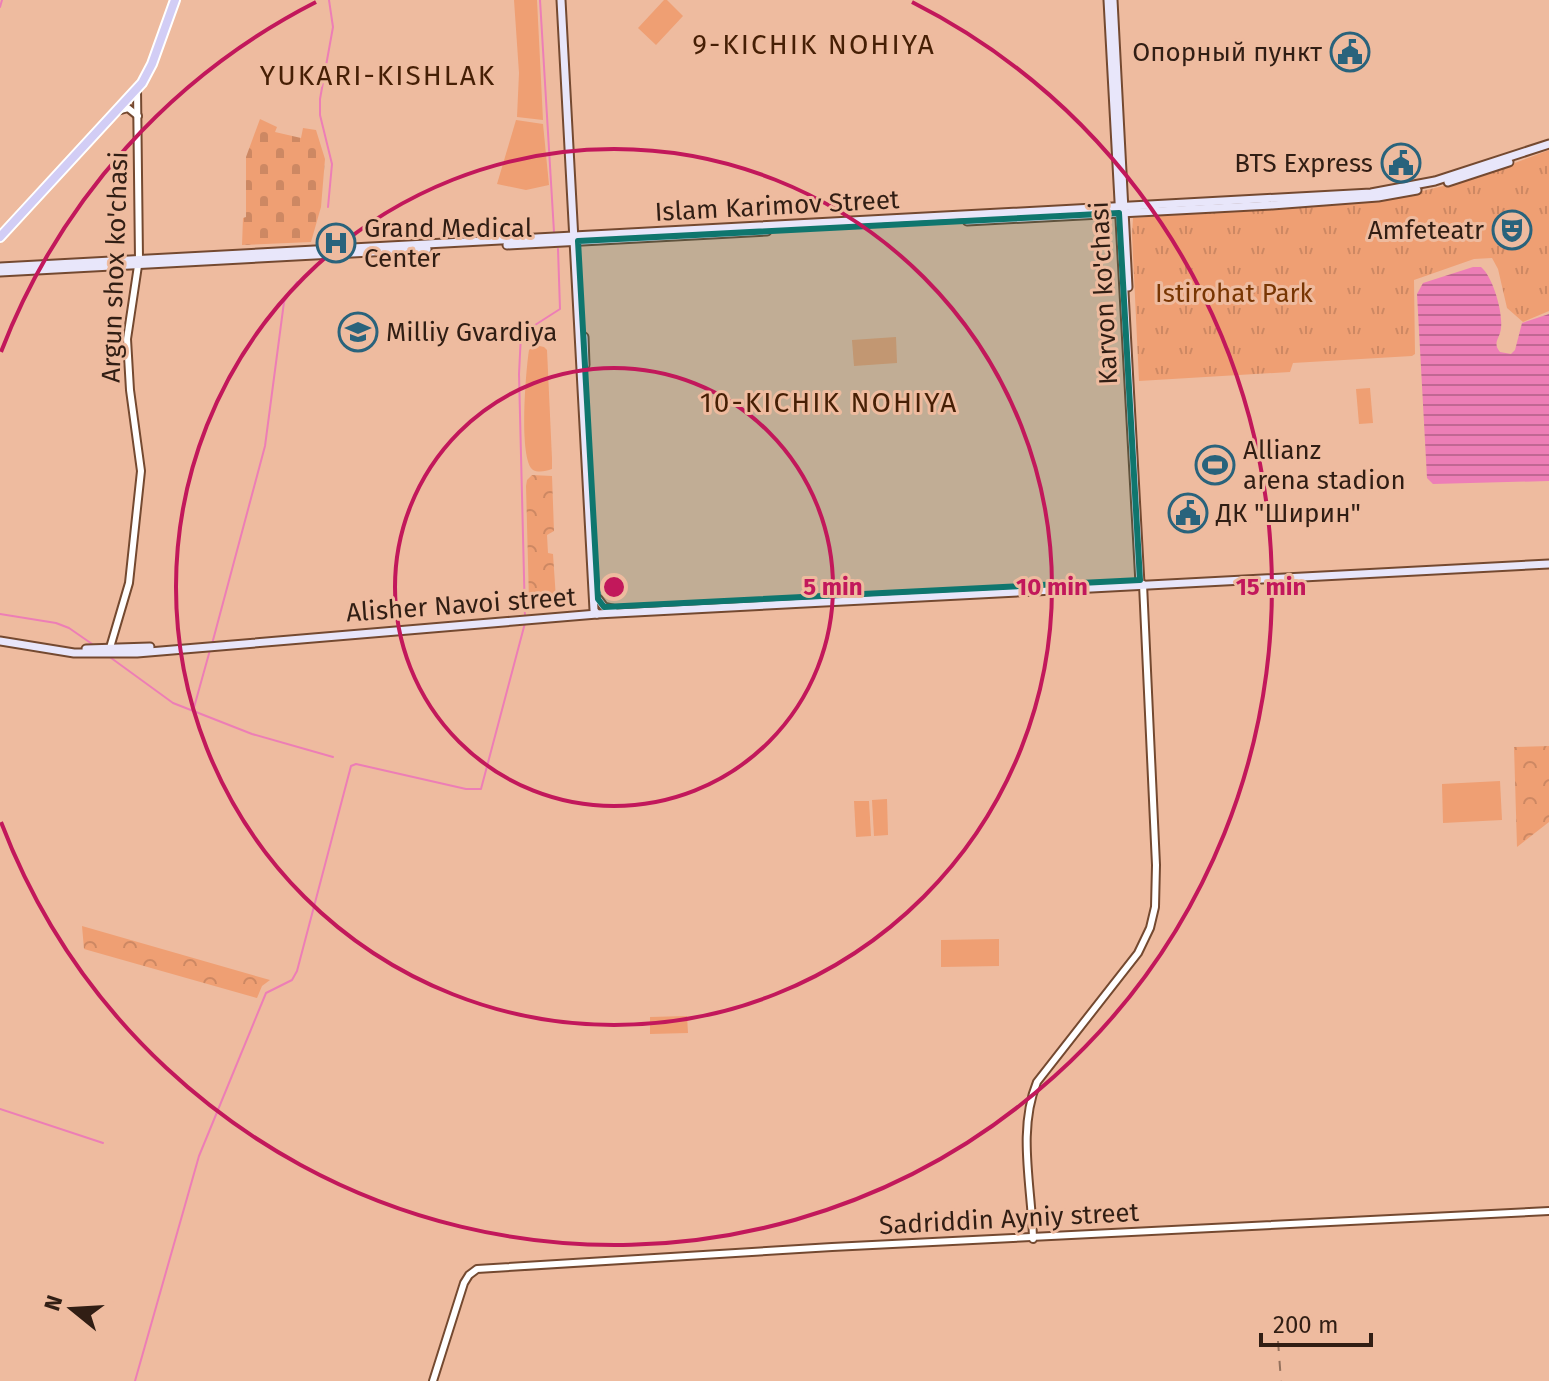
<svg xmlns="http://www.w3.org/2000/svg" width="1549" height="1381" font-family="'Fira Sans',sans-serif">
<style>
.grass{fill:#ef9f73}
.forest{fill:url(#forest-crowns)}
.cemetery{fill:url(#cemetery-stones)}
.park{fill:url(#park-tufts)}
.water{fill:url(#water-rules)}
.lines{fill:none;stroke-linecap:round;stroke-linejoin:round}
.stream{stroke:#ed7eb6;stroke-width:2}
.tertiary-casing{stroke:#744930;stroke-width:10}
.secondary-casing{stroke:#744930;stroke-width:11}
.primary-casing{stroke:#fff;stroke-width:12}
.tertiary{stroke:#fff;stroke-width:6}
.secondary{stroke:#e8e6fa;stroke-width:7}
.primary{stroke:#d2cdf5;stroke-width:8}
.rail{stroke:#94715d;stroke-width:2;stroke-dasharray:10 10;stroke-linecap:butt}
.marked{fill:#0f766e;fill-opacity:0.2;stroke:#0f766e;stroke-width:6;stroke-linejoin:round}
.ring{fill:none;stroke:#c2185b;stroke-width:4}
.labels{text-anchor:middle;dominant-baseline:central;stroke-width:6;stroke-linejoin:round;paint-order:stroke}
.poi-label{font-size:26px;fill:#311e14;stroke:#eebb9f;text-anchor:start}
.street-label{font-size:26px;fill:#311e14;stroke:#eebb9f}
.park-label{font-size:26px;fill:#783603;stroke:#eebb9f}
.neighbourhood-label{font-size:28px;letter-spacing:2px;fill:#461f05;stroke:#eebb9f}
.centre{fill:#c2185b;stroke:#eebb9f;stroke-width:4}
.ring-label{font-size:24px;text-anchor:middle;font-weight:bold;fill:#c2185b;stroke:#eebb9f;stroke-width:6;stroke-linejoin:round;paint-order:stroke}
</style>
<defs>
<pattern id="forest-crowns" width="20" height="18" patternUnits="userSpaceOnUse" patternTransform="scale(2)"><rect width="20" height="18" fill="#ef9f73"/><path d="M2 6a3 3 0 1 1 6 0M12 15a3 3 0 1 1 6 0" fill="none" stroke="#cd8863"/></pattern>
<pattern id="cemetery-stones" width="16" height="16" patternUnits="userSpaceOnUse" patternTransform="scale(2)"><rect width="16" height="16" fill="#ef9f73"/><path d="M2 7V4a2 2 0 0 1 4 0v3zM10 15v-3a2 2 0 0 1 4 0v3z" fill="#cd8863"/></pattern>
<pattern id="park-tufts" width="24" height="20" patternUnits="userSpaceOnUse" patternTransform="scale(2)"><rect width="24" height="20" fill="#ef9f73"/><path d="M3 7l-1-3M5 7V3M7 7l1-3M15 17l-1-3M17 17v-4M19 17l1-3" fill="none" stroke="#cd8863"/></pattern>
<pattern id="water-rules" width="6" height="5" patternUnits="userSpaceOnUse" patternTransform="scale(2)"><rect width="6" height="5" fill="#ed7eb6"/><path d="M0 2.5h6" fill="none" stroke="#c16793"/></pattern>
</defs>
<rect width="100%" height="100%" fill="#eebb9f"/>
<g class="grass">
<path d="M 514,0 L 537,0 L 543,120 L 517,117 L 519,73 Z"/>
<path d="M 664,0 L 667,0 L 683,16 L 656,45 L 638,28 Z"/>
<path d="M 516,120 L 543,124 L 549,185 L 526,190 L 497,184 Z"/>
<path d="M 896,337 L 897,363 L 854,366 L 852,340 Z"/>
<path d="M 535,345 L 544,347 L 547,350 L 552,459 L 552,469 C 546,471 539,473 533,470 C 518,460 526,368 529,350 Z"/>
<path d="M 1370,388 L 1373,423 L 1359,424 L 1356,389 Z"/>
<path d="M 1500,781 L 1502,820 L 1443,823 L 1442,784 Z"/>
<path d="M 887,799 L 888,835 L 874,836 L 872,800 Z"/>
<path d="M 854,801 L 869,801 L 871,836 L 856,837 Z"/>
<path d="M 999,939 L 999,966 L 941,967 L 941,940 Z"/>
<path d="M 687,1016 L 688,1033 L 650,1034 L 650,1017 Z"/>
</g>
<g class="forest">
<path d="M 532,475 L 552,476 L 554,531 L 547,535 L 548,553 L 553,554 L 556,599 L 529,601 L 526,486 L 527,480 Z"/>
<path d="M 1549,746 L 1549,822 L 1517,847 L 1514,747 Z"/>
<path d="M 82,926 L 270,980 L 262,986 L 257,998 L 84,949 Z"/>
</g>
<path class="cemetery" d="M 260,119 L 277,127 L 275,132 L 301,138 L 303,128 L 316,130 L 325,159 L 321,207 L 311,242 L 242,245 L 243,218 L 246,217 L 246,157 Z"/>
<path class="park" d="M 1549,150 L 1549,311 L 1523,322 L 1507,308 L 1498,269 L 1492,258 L 1474,259 L 1414,280 L 1415,354 L 1412,356 L 1293,363 L 1290,372 L 1139,381 L 1132,234 L 1133,218 L 1381,201 L 1472,179 Z"/>
<path class="water" d="M 1473,267 L 1481,267 C 1493,277 1503,312 1501,328 C 1500,339 1492,342 1500,352 L 1511,354 L 1515,350 L 1522,323 L 1549,314 L 1549,481 L 1433,484 L 1427,478 L 1417,294 L 1423,283 Z"/>
<g class="lines">
<g class="stream">
<path d="M 540,0 L 554,232"/>
<path d="M 0,7 L 2,0"/>
<path d="M 328,207 L 332,164 L 320,115 L 320,99 L 333,27 L 329,0"/>
<path d="M 0,614 L 56,623 L 69,628 L 95,646"/>
<path d="M 525,617 L 519,374 L 521,334 L 560,309 L 558,249"/>
<path d="M 212,644 L 265,446 L 284,302 L 297,282"/>
<path d="M 107,655 L 173,703 L 252,734 L 333,757"/>
<path d="M 193,711 L 210,650"/>
<path d="M 0,1109 L 103,1143"/>
<path d="M 135,1381 L 199,1156 L 266,993 L 292,980 L 297,971 L 351,766 L 356,764 L 466,789 L 481,789 L 525,623"/>
</g>
<g class="tertiary-casing">
<g id="tertiary">
<path d="M 117,111 L 128,108 L 138,116"/>
<path d="M 109,651 L 129,583 L 141,471 L 130,390 L 127,339 L 139,259 L 137,89"/>
<path d="M 1033,1239 C 1032,1187 1017,1131 1037,1082 L 1138,953 L 1150,928 L 1155,907 L 1156,865 L 1143,584"/>
<path d="M 433,1381 L 464,1283 L 469,1275 L 477,1269 L 832,1247 L 1549,1211"/>
</g>
</g>
<g class="secondary-casing">
<g id="secondary">
<path d="M 561,0 L 594,610 L 597,614"/>
<path d="M 1108,0 L 1140,584"/>
<path d="M 1113,0 L 1128,287"/>
<path d="M 1448,182 L 1509,162"/>
<path d="M 967,221 L 1272,205 L 1378,197 L 1417,190"/>
<path d="M 507,245 L 767,231"/>
<path d="M 0,267 L 1371,193 L 1435,181 L 1549,144"/>
<path d="M 0,272 L 427,249"/>
<path d="M 584,337 L 585,365"/>
<path d="M 598,599 L 604,607 L 613,609"/>
<path d="M 0,641 L 74,653 L 137,653 L 597,614 L 1549,564"/>
<path d="M 86,649 L 150,647"/>
</g>
</g>
<g class="primary-casing">
<path id="primary" d="M 0,237 L 142,83 L 152,64 L 175,0"/>
</g>
<use href="#tertiary" class="tertiary"/>
<use href="#secondary" class="secondary"/>
<use href="#primary" class="primary"/>
<path class="rail" d="M 1278,1341 L 1281,1381"/>
</g>
<path class="marked" d="M 1119,213 L 1140,580 L 604,607 L 598,599 L 578,241 Z"/>
<g class="ring">
<circle cx="614" cy="587" r="219"/>
<circle cx="614" cy="587" r="438"/>
<path d="M1 352A657 657 0 0 1 316 2M912 2A657 657 0 1 1 1 822"/>
</g>
<defs>
<g id="civic-ring" transform="scale(2)"><circle r="9.5" fill="#eebb9f" stroke="#29637c" stroke-width="1.5"/><path d="M-.6-6.5H3V-4.5H.6V-3L4-1V1h2V6H-6V1h2V-1L-.6-3ZM-1.2 2.5V6h2.4V2.5Z" fill="#29637c"/></g>
<g id="theatre-ring" transform="scale(2)"><circle r="9.5" fill="#eebb9f" stroke="#29637c" stroke-width="1.5"/><path d="M-5-5.5Q0-4 5-5.5V0Q5 5 0 6Q-5 5-5 0ZM-3.3-2.5H-1v1.5H-3.3ZM1-2.5H3.3v1.5H1ZM-2.8 1Q0 5.5 2.8 1Z" fill="#29637c"/></g>
<g id="hospital-ring" transform="scale(2)"><circle r="9.5" fill="#eebb9f" stroke="#29637c" stroke-width="1.5"/><path d="M-5-5h3v3.5h4V-5h3V5h-3V1.5h-4V5h-3Z" fill="#29637c"/></g>
<g id="university-ring" transform="scale(2)"><circle r="9.5" fill="#eebb9f" stroke="#29637c" stroke-width="1.5"/><path d="M0-5L7-2L0 1L-7-2ZM-4 1L0 2.5L4 1V4Q0 6-4 4Z" fill="#29637c"/></g>
<g id="stadium-ring" transform="scale(2)"><circle r="9.5" fill="#eebb9f" stroke="#29637c" stroke-width="1.5"/><path d="M0-5a6.5 5 0 1 0 0 10a6.5 5 0 1 0 0-10ZM-3.5-1.8h7v3.6h-7Z" fill="#29637c"/></g>
</defs>
<g fill-rule="evenodd">
<use href="#civic-ring" x="1350" y="52"/>
<use href="#civic-ring" x="1401" y="163"/>
<use href="#theatre-ring" x="1512" y="230"/>
<use href="#hospital-ring" x="336" y="243"/>
<use href="#university-ring" x="358" y="332"/>
<use href="#stadium-ring" x="1215" y="465"/>
<use href="#civic-ring" x="1188" y="513"/>
</g>
<g class="labels">
<g class="poi-label">
<text x="1322" y="52" text-anchor="end">Опорный пункт</text>
<text x="1373" y="163" text-anchor="end">BTS Express</text>
<text x="364" y="228">Grand Medical<tspan x="364" dy="30">Center</tspan></text>
<text x="1484" y="230" text-anchor="end">Amfeteatr</text>
<text x="386" y="332">Milliy Gvardiya</text>
<text x="1243" y="450">Allianz<tspan x="1243" dy="30">arena stadion</tspan></text>
<text x="1216" y="513">ДК "Ширин"</text>
</g>
<g class="street-label">
<text transform="translate(777 206) rotate(-3)">Islam Karimov Street</text>
<text transform="translate(115 267) rotate(-88)">Argun shox ko'chasi</text>
<text transform="translate(1104 293) rotate(-93)">Karvon ko'chasi</text>
<text transform="translate(461 605) rotate(-4)">Alisher Navoi street</text>
<text transform="translate(1009 1219) rotate(-3)">Sadriddin Ayniy street</text>
</g>
<g class="park-label">
<text x="1234" y="293">Istirohat Park</text>
</g>
<g class="neighbourhood-label">
<text x="814" y="44">9-KICHIK NOHIYA</text>
<text x="378" y="75">YUKARI-KISHLAK</text>
<text x="829" y="402">10-KICHIK NOHIYA</text>
</g>
</g>
<circle cx="614" cy="587" r="12" class="centre"/>
<g class="ring-label">
<text x="833" y="595">5 min</text>
<text x="1052" y="595">10 min</text>
<text x="1271" y="595">15 min</text>
</g>
<g transform="translate(72 1309) rotate(288)" stroke="#eebb9f" stroke-width="6" paint-order="stroke">
<path d="M0-6L14 30L0 20L-14 30Z" fill="#311e14"/>
<text y="-12" font-size="22" font-weight="bold" text-anchor="middle" fill="#311e14">N</text>
</g>
<path d="M1261 1333v12h110v-12" fill="none" stroke="#311e14" stroke-width="4"/>
<text x="1273" y="1333" font-size="24" fill="#311e14" stroke="#eebb9f" stroke-width="6" paint-order="stroke">200 m</text>
</svg>
